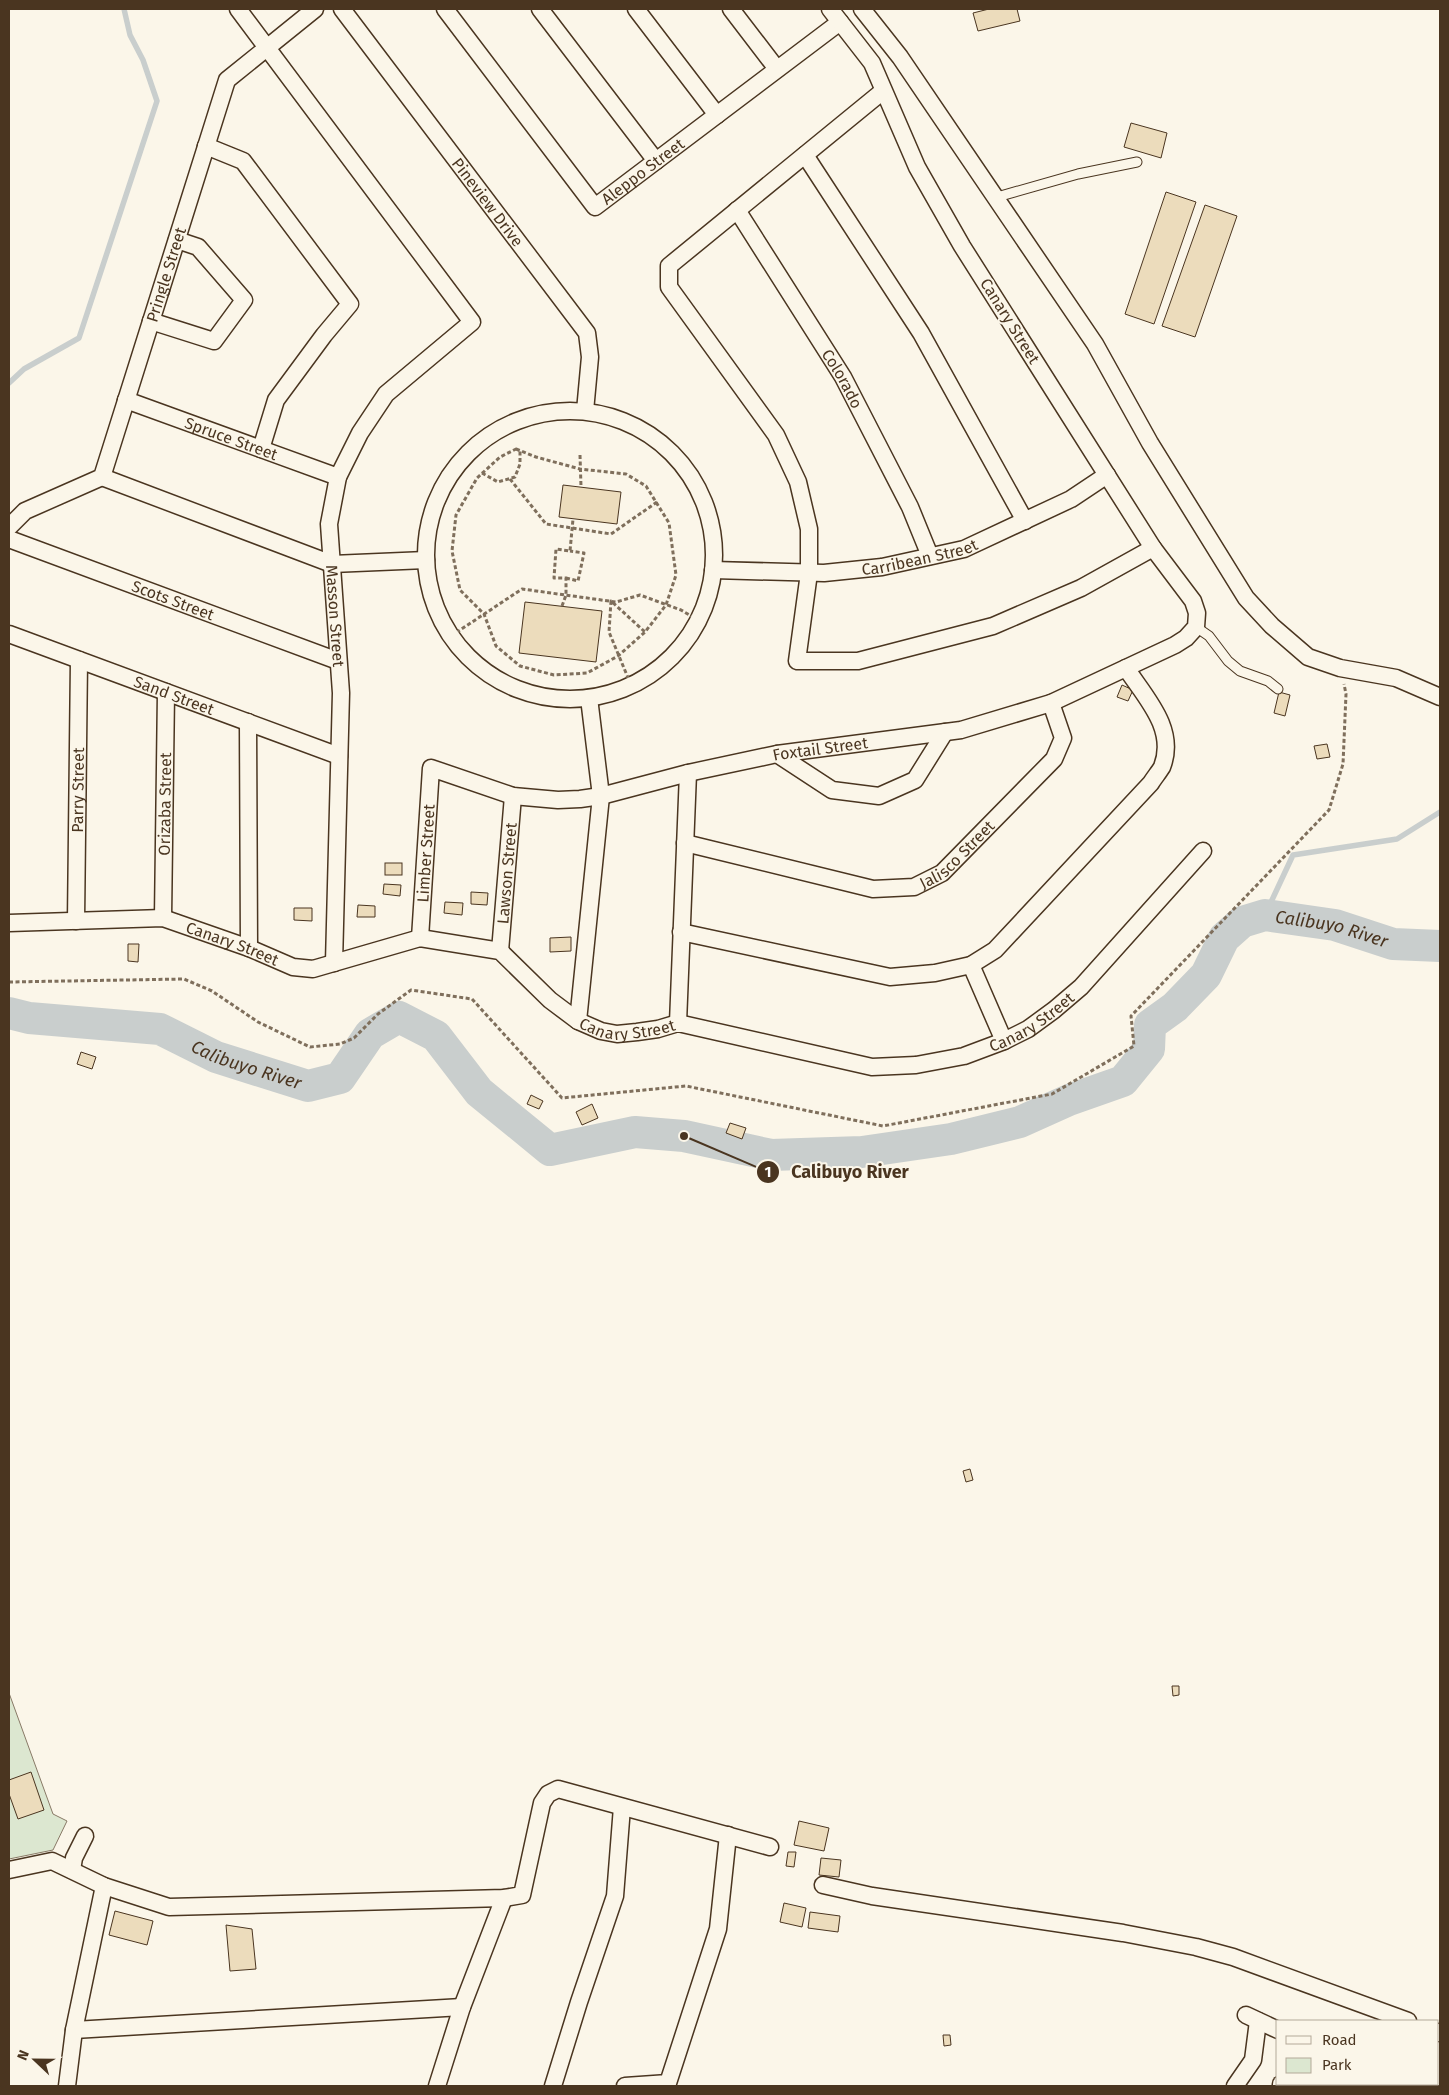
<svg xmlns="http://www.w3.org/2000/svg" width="1449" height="2095" font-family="'Fira Sans',sans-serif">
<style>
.park{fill:#dce7d0;stroke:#887966}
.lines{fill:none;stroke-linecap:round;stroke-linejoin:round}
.stream{stroke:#c9cecd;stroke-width:5.5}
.river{stroke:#c9cecd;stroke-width:32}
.building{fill:#ecdcbc;stroke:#4a3520}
.service-casing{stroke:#4a3520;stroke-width:11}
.minor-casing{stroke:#4a3520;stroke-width:19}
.path{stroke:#7f6f5c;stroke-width:3;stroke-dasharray:4 2.5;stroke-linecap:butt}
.service{stroke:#fbf6e9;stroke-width:9}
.minor{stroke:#fbf6e9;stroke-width:16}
.labels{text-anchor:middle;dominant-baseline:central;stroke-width:4;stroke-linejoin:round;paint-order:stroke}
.street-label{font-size:16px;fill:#4a3520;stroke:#fbf6e9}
.water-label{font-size:18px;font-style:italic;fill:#4a3520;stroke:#fbf6e9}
.leader{fill:none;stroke:#4a3520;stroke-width:2}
.callout-dot{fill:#4a3520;stroke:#fbf6e9;stroke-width:2}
.mark-label{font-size:15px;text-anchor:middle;font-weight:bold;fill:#fff}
.callout-label{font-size:18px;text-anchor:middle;font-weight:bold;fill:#4a3520;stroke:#fbf6e9;stroke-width:4;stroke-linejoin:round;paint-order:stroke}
</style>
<rect width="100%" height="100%" fill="#fbf6e9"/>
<path class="park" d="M 9,1693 L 53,1814 L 67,1821 L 53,1850 L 9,1859 Z"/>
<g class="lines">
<g class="stream">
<path d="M 9,383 L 24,369 L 79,338 L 157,101 L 143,60 L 130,35 L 124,9"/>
<path d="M 1265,915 L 1293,855 L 1397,839 L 1440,812"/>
</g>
<path class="river" id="s1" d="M 9,1013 L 29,1018 L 160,1029 L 216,1057 L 308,1086 L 340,1078 L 370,1034 L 399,1017 L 436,1036 L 479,1092 L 550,1150 L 635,1132 L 684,1136 L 771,1155 L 862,1152 L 951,1139 L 1020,1122 L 1069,1100 L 1123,1081 L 1149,1049 L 1150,1025 L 1175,1007 L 1206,975 L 1224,938 L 1242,922 L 1265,915 L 1335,925 L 1393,944 L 1440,946"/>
</g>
<g class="building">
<path d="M 989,9 L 1017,9 L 1020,21 L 978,31 L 973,13 Z"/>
<path d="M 1131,123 L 1167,133 L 1161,158 L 1124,147 Z"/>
<path d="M 1166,192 L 1196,202 L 1154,324 L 1125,314 Z"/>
<path d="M 1205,205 L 1237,216 L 1195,337 L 1162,326 Z"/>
<path d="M 563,485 L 621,492 L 617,524 L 559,517 Z"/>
<path d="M 525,602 L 602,611 L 596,662 L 519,653 Z"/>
<path d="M 1122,685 L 1133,690 L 1128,701 L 1117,697 Z"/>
<path d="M 1279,692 L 1290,695 L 1285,716 L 1274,713 Z"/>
<path d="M 1327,744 L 1330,757 L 1317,759 L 1314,746 Z"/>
<rect x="385" y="863" width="17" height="12"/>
<path d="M 384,884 L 401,885 L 400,896 L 383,894 Z"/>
<path d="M 471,892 L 488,893 L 487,905 L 471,904 Z"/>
<path d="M 445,902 L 463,903 L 462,915 L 444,913 Z"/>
<path d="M 358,905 L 375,906 L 375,917 L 357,917 Z"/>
<path d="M 294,908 L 312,908 L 312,921 L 294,920 Z"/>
<path d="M 571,937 L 571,951 L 550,952 L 550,938 Z"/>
<path d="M 128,944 L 139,944 L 138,962 L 128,961 Z"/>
<path d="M 81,1052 L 96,1057 L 92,1069 L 77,1064 Z"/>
<path d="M 531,1095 L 543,1101 L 539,1109 L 527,1104 Z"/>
<path d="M 592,1104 L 598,1118 L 582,1125 L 576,1112 Z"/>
<path d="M 730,1123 L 746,1128 L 742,1139 L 726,1133 Z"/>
<path d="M 970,1469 L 973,1480 L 966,1482 L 963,1471 Z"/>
<path d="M 1172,1686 L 1179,1686 L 1179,1695 L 1173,1696 Z"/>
<path d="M 31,1772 L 44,1810 L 18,1819 L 9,1794 L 9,1780 Z"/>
<path d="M 799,1821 L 829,1828 L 824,1851 L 794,1845 Z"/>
<path d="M 788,1852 L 796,1852 L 794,1867 L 786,1866 Z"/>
<path d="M 821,1858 L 841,1860 L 839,1877 L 819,1875 Z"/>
<path d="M 784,1903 L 806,1908 L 802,1927 L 780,1922 Z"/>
<path d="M 115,1911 L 153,1921 L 147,1945 L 109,1935 Z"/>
<path d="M 810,1912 L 840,1916 L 838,1932 L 808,1928 Z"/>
<path d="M 226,1925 L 252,1929 L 256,1969 L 230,1971 Z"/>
<path d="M 943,2035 L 950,2035 L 951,2045 L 944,2046 Z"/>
</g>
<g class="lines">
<g class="service-casing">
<g id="service">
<path d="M 997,197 L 1078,174 L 1137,162"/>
<path d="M 1196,627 L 1209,636 L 1228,661 L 1240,671 L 1268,681 L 1278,689"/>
</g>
</g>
<g class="minor-casing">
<g id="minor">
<path id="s2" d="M 238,9 L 472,322 L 386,394 L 360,433 L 338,477 L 329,524 L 341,693 L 334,963"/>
<path id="s3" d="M 342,9 L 587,333 L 590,357 L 585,411"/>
<path id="s4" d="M 445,9 L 595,207 L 840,22"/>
<path d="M 540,9 L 656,161"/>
<path d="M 636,9 L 717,115"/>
<path d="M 731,9 L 777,69"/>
<path d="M 862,9 L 900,57 L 1095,344 L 1150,443 L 1246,598 L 1272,626 L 1308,657 L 1340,668 L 1396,678 L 1440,697"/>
<path d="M 883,91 L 669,266 L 669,287 L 776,435 L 798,482 L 809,529 L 809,573 L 797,661 L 858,661 L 993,626 L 1081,588 L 1153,548"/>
<path d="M 206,146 L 243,161 L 350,304 L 324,335 L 276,400 L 261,449"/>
<path d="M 805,155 L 921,333 L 1025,521"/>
<path id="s5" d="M 737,210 L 843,377 L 910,507 L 930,556"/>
<path d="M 151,321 L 214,341 L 244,300 L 198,247 L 177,240"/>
<path id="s6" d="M 126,400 L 338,477"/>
<circle cx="570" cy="555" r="144"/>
<path d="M 102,477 L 332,564 L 426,560"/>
<path id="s7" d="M 9,527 L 25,511 L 102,477 L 227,80 L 315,9"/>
<path id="s8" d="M 9,539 L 338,661"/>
<path id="s9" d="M 713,570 L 824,573 L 882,567 L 964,549 L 1071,499 L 1107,475"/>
<path id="s10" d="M 9,634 L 339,756"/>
<path d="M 248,722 L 249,948"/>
<path d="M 777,754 L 832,790 L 879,796 L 915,780 L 945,732"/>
<path id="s11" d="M 685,843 L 873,889 L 914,887 L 942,873 L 1054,759 L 1063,738 L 1051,703"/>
<path id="s12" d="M 163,918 L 166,692"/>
<path id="s13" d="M 76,921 L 79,660"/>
<path id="s14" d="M 9,923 L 163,918 L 249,948 L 293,967 L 313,969 L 420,938 L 500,951 L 550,1000 L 578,1021 L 601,1031 L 617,1034 L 637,1032 L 658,1029 L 678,1023 L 872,1067 L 916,1065 L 964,1056 L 1004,1041 L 1028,1029 L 1054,1010 L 1081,987 L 1203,851"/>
<path d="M 681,932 L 890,977 L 935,973 L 971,965 L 995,950 L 1151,783 C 1154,778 1159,772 1162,767 C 1177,729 1145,697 1126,668"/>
<path id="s15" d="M 420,938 L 431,768 L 513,796 L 558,800 L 580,799 L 601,796 L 688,773 L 777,754 L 961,730 L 1051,703 L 1175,645 L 1186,638 L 1196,627 L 1197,613 L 1193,601 L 1153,548 L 962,246 L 917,167 L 872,63 L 830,9"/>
<path id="s16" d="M 500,951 L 513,796"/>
<path d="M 971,965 L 1004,1041"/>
<path d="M 578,1021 L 601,796 L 589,698"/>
<path d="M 678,1023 L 688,773"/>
<path d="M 9,1870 L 52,1861 L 104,1886 L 169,1907 L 504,1898 L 522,1895 L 542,1803 L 548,1794 L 558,1789 L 770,1847"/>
<path d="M 72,1870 L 74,1858 L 85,1836"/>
<path d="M 823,1885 L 872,1896 L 1123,1933 L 1196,1947 L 1233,1957 L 1408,2021"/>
<path d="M 1246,2015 L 1278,2030"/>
<path d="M 74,2030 L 462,2007"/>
<path d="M 1438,2032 L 1440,2033"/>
<path d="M 1281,2084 L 1281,2086"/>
<path d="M 1358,2084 L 1358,2086"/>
<path d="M 1405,2084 L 1411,2086"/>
<path d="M 67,2086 L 74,2030 L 104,1886"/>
<path d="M 437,2086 L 462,2007 L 504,1898"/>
<path d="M 553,2086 L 579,2002 L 615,1896 L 622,1807"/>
<path d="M 625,2086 L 668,2083 L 718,1929 L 728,1835"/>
<path d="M 1235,2086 L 1253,2060 L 1258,2021"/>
</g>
</g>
<g class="path">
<path d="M 516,449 L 536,457 L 580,469 L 626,474 L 646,486 L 669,523 L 676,575 L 666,605 L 645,632 L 618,656 L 587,673 L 554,675 L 520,666 L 496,646 L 484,614 L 460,590 L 452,551 L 456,515 L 477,478 L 500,457 Z"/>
<path d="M 580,455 L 581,487"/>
<path d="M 482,473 L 498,482 L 515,477 L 520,464 L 520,450"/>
<path d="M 510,479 L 546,524 L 611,534 L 657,502"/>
<path d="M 566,578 L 578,581 L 584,553 L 570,551"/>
<path d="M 562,606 L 566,595 L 566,578 L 554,578 L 556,549 L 570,551 L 573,519"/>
<path d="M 451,636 L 522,589 L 616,602 L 640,595 L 681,610 L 698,620"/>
<path d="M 631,685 L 609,632 L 611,601 L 645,632"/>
<path d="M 9,982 L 184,979 L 212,991 L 258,1022 L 310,1047 L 340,1044 L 354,1038 L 378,1014 L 411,990 L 472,999 L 562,1098 L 686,1086 L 883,1126 L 1052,1094 L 1134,1046 L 1131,1016 L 1329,810 L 1343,764 L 1346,694 L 1344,684"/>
</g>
<use href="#service" class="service"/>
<use href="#minor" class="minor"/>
</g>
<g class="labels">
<g class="street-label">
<text stroke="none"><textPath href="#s4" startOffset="308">Aleppo Street</textPath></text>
<text stroke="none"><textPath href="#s3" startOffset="242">Pineview Drive</textPath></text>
<text stroke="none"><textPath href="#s7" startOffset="319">Pringle Street</textPath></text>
<text transform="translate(1010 321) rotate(58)">Canary Street</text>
<text stroke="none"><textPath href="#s5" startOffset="199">Colorado</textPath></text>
<text stroke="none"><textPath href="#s6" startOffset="112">Spruce Street</textPath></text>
<text stroke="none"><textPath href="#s9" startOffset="208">Carribean Street</textPath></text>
<text stroke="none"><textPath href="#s8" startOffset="175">Scots Street</textPath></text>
<text stroke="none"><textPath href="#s2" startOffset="739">Masson Street</textPath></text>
<text stroke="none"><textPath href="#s10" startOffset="176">Sand Street</textPath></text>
<text stroke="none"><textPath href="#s15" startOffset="570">Foxtail Street</textPath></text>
<text stroke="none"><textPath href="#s13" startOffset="131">Parry Street</textPath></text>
<text stroke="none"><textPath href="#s12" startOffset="114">Orizaba Street</textPath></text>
<text stroke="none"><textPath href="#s11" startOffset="289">Jalisco Street</textPath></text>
<text stroke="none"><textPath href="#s15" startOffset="85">Limber Street</textPath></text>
<text stroke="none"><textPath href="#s16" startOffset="78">Lawson Street</textPath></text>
<text stroke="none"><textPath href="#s14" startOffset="228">Canary Street</textPath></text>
<text stroke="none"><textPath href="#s14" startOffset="1082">Canary Street</textPath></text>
<text stroke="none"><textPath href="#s14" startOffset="662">Canary Street</textPath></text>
</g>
<g class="water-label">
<text stroke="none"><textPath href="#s1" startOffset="1521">Calibuyo River</textPath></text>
<text stroke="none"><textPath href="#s1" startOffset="246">Calibuyo River</textPath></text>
</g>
</g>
<path class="leader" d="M684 1136L768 1172"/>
<g class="callout-dot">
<circle cx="684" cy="1136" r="5"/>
<circle cx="768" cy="1172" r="12"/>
</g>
<g class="mark-label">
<text x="768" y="1177">1</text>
</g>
<g class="callout-label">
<text x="850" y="1178">Calibuyo River</text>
</g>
<rect width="1449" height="2095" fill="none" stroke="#4a3520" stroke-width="20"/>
<rect x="1276" y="2020" width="162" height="65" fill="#fbf6e9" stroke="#b4a999"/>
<rect x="1286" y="2036" width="25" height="8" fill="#fbf6e9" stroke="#b4a999"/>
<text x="1322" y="2045" font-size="15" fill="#4a3520">Road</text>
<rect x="1286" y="2058" width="25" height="15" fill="#dce7d0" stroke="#b4a999"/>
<text x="1322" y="2070" font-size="15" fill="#4a3520">Park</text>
<g transform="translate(35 2060) rotate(292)" stroke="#fbf6e9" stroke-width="4" paint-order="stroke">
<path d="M0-4L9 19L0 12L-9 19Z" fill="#4a3520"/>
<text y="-8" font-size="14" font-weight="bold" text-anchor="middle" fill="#4a3520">N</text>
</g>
</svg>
